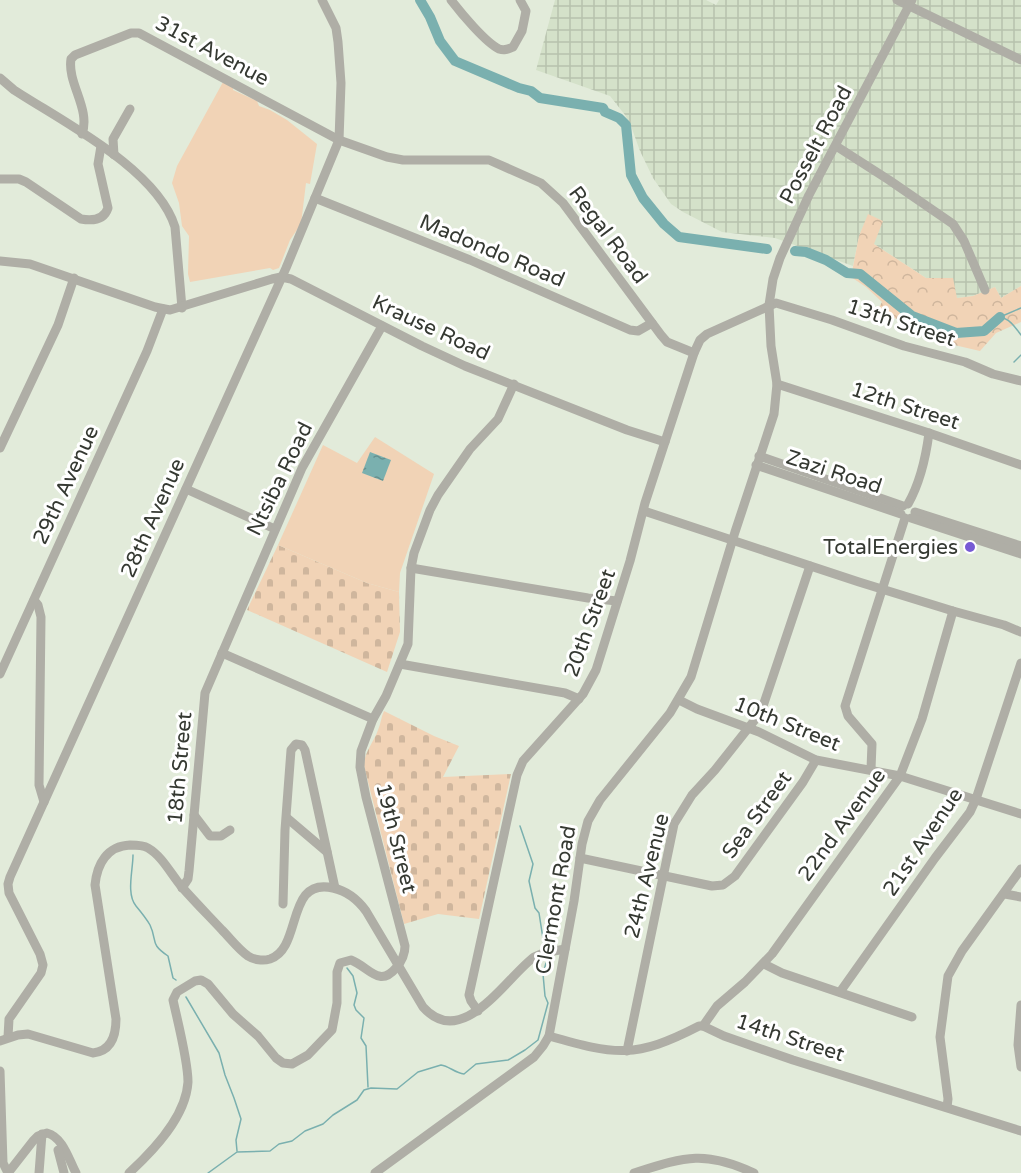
<svg xmlns="http://www.w3.org/2000/svg" width="1021" height="1173" font-family="'Varela Round',sans-serif">
<style>
.industrial{fill:url(#industrial-grid)}
.forest{fill:url(#forest-crowns)}
.cemetery{fill:url(#cemetery-stones)}
.pitch{fill:#f1d3b6}
.water{fill:url(#water-ripples)}
.lines{fill:none;stroke-linecap:round;stroke-linejoin:round}
.stream{stroke:#7ab0af;stroke-width:1.5}
.river{stroke:#7ab0af;stroke-width:10}
.minor{stroke:#afaea6;stroke-width:9}
.poi-dot{fill:#765ad4;stroke:#fff;stroke-width:2}
.labels{text-anchor:middle;dominant-baseline:central;stroke-width:6;stroke-linejoin:round;paint-order:stroke}
.street-label{font-size:21px;fill:#353932;stroke:#fff}
.poi-label{font-size:21px;fill:#353932;stroke:#fff;text-anchor:end}
</style>
<defs>
<pattern id="industrial-grid" width="8" height="8" patternUnits="userSpaceOnUse" patternTransform="scale(1.5)"><rect width="8" height="8" fill="#d4e1c9"/><path d="M0 4h8M4 0v8" fill="none" stroke="#b7c2ad"/></pattern>
<pattern id="forest-crowns" width="20" height="18" patternUnits="userSpaceOnUse" patternTransform="scale(1.5)"><rect width="20" height="18" fill="#f1d3b6"/><path d="M2 6a3 3 0 1 1 6 0M12 15a3 3 0 1 1 6 0" fill="none" stroke="#cfb69d"/></pattern>
<pattern id="cemetery-stones" width="16" height="16" patternUnits="userSpaceOnUse" patternTransform="scale(1.5)"><rect width="16" height="16" fill="#f1d3b6"/><path d="M2 7V4a2 2 0 0 1 4 0v3zM10 15v-3a2 2 0 0 1 4 0v3z" fill="#cfb69d"/></pattern>
<pattern id="water-ripples" width="26" height="14" patternUnits="userSpaceOnUse" patternTransform="scale(1.5)"><rect width="26" height="14" fill="#7ab0af"/><path d="M2 4q2-2 4 0t4 0M15 11q2-2 4 0t4 0" fill="none" stroke="#65908f"/></pattern>
</defs>
<rect width="100%" height="100%" fill="#e2ebda"/>
<path class="industrial" d="M 555,0 L 706,0 L 716,5 L 719,0 L 1021,0 L 1021,286 L 1001,298 L 995,287 L 973,296 L 957,298 L 946,279 L 926,278 L 874,244 L 869,214 L 859,236 L 853,266 L 775,238 L 722,232 L 683,212 L 671,204 L 653,178 L 640,151 L 631,126 L 625,115 L 610,96 L 536,70 Z"/>
<path class="forest" d="M 868,214 L 883,221 L 874,244 L 926,278 L 953,278 L 957,298 L 973,296 L 995,287 L 1001,298 L 1021,286 L 1021,322 L 996,333 L 980,351 L 937,341 L 878,309 L 882,302 L 866,287 L 851,277 L 859,236 Z"/>
<g class="cemetery">
<path d="M 278,545 L 367,583 L 399,592 L 400,632 L 387,672 L 247,610 Z"/>
<path d="M 384,711 L 434,736 L 459,746 L 443,777 L 511,774 L 479,919 L 438,914 L 404,924 L 364,766 C 364,752 374,742 378,730 C 381,723 381,717 384,711 Z"/>
</g>
<g class="pitch">
<path d="M 223,82 L 233,88 L 233,90 L 257,101 L 259,106 L 270,110 L 287,120 L 317,144 L 310,184 L 306,183 L 301,224 L 290,240 L 279,268 L 273,270 L 270,268 L 190,282 L 188,274 L 189,236 L 182,226 L 179,203 L 172,183 L 177,166 Z"/>
<path d="M 375,437 L 434,474 L 400,573 L 399,592 L 367,583 L 278,545 L 323,445 L 357,463 Z"/>
</g>
<path class="water" d="M 370,452 L 391,460 L 383,481 L 362,473 Z"/>
<g class="lines">
<g class="stream">
<path d="M 1000,317 C 1010,319 1015,327 1021,335"/>
<path d="M 1000,317 L 1021,308"/>
<path d="M 1014,362 L 1021,355"/>
<path d="M 520,826 L 533,864 L 529,881 L 535,908 L 539,913 L 544,945"/>
<path d="M 133,855 C 133,870 126,894 136,906 C 141,912 146,918 150,925 C 158,942 149,943 168,956 L 173,978 L 176,980"/>
<path d="M 347,968 L 353,976 L 357,993 L 354,1005 L 356,1010 L 364,1018 L 361,1038 L 366,1046 L 368,1087"/>
<path d="M 186,997 L 219,1053 L 225,1075 L 234,1098 L 241,1119 L 236,1140 L 237,1151"/>
<path d="M 208,1173 L 237,1152 L 270,1151 L 279,1144 L 292,1141 L 305,1131 L 323,1124 L 333,1115 L 357,1100 L 364,1090 L 371,1088 L 397,1089 L 418,1072 L 441,1065 C 449,1066 455,1073 464,1074 L 476,1064 L 508,1060 L 525,1050 L 538,1040 L 548,1003 L 545,996 L 543,974 L 546,963"/>
</g>
<g class="river">
<path d="M 420,0 L 430,17 L 440,41 L 455,61 L 519,88 L 531,91 L 540,98 L 603,108 L 605,112 L 619,118 L 626,125 L 631,175 L 643,198 L 664,224 L 679,237 L 767,249"/>
<path d="M 795,251 L 806,252 L 826,260 L 847,273 L 860,274 L 912,316 L 956,333 L 984,331 L 1000,317"/>
</g>
<g class="minor">
<path d="M 451,0 C 461,13 485,42 499,49 C 505,51 508,49 513,47 L 522,31 L 526,11 L 520,0"/>
<path d="M 897,0 L 1021,60"/>
<path d="M 0,78 L 14,90 C 63,122 157,169 175,227 L 182,308"/>
<path d="M 82,134 C 91,109 67,83 71,59 L 75,55 L 131,33 L 139,33 L 339,140 L 387,157 L 403,160 L 489,160 L 541,183 L 563,203 L 661,335 L 667,342 L 694,353"/>
<path d="M 836,146 L 889,180 L 953,224 L 964,241 L 985,290"/>
<path d="M 114,155 L 113,139 L 130,109"/>
<path d="M 0,179 L 19,179 L 26,182 L 81,219 C 92,221 104,220 108,208 L 98,164 L 101,146"/>
<path d="M 315,198 L 470,260 L 630,330 L 638,331 L 652,323"/>
<path d="M 0,261 L 30,264 L 155,307 L 170,310 L 272,279 L 281,277 L 291,279 L 422,346 L 465,366 L 627,430 L 665,442"/>
<path d="M 777,384 L 929,433 L 1021,465"/>
<path d="M 0,448 L 58,325 L 74,278"/>
<path d="M 759,456 L 903,506"/>
<path d="M 756,465 L 901,514"/>
<path d="M 186,489 L 275,529"/>
<path d="M 908,504 C 920,483 926,456 929,433"/>
<path d="M 644,511 L 859,582 L 953,611 L 1004,625 L 1021,632"/>
<path d="M 915,512 L 1021,546"/>
<path d="M 911,518 L 1021,554"/>
<path d="M 411,568 L 588,598 L 617,601"/>
<path d="M 34,600 L 38,605 L 41,617 L 39,785 L 44,802"/>
<path d="M 222,653 L 373,719"/>
<path d="M 400,664 L 565,693 L 579,699"/>
<path d="M 0,674 L 147,351 L 163,309"/>
<path d="M 679,700 L 697,709 L 759,732 L 816,760 L 900,776 L 1021,814"/>
<path d="M 871,769 L 872,744 L 848,716 L 845,706 L 905,518"/>
<path d="M 194,815 L 210,836 L 221,836 L 230,830"/>
<path d="M 287,818 L 327,852"/>
<path d="M 580,858 L 712,886 L 723,885 L 735,876 L 803,782 L 816,760"/>
<path d="M 182,888 L 188,879 L 189,871 L 205,693 L 302,468 L 382,326"/>
<path d="M 1005,894 L 1021,897"/>
<path d="M 283,904 L 285,830 L 291,750 L 296,744 L 302,745 L 305,750 L 335,888"/>
<path d="M 764,964 L 782,973 L 912,1017"/>
<path d="M 840,992 L 935,858 L 970,812 L 976,799 L 1021,663"/>
<path d="M 1021,1005 L 1018,1045 L 1021,1067"/>
<path d="M 478,1011 L 471,1001 L 469,995 L 517,775 L 523,761 L 583,694 L 596,670 L 630,561 L 645,503 L 694,353 L 700,340 L 707,334 L 776,303 L 832,320 L 904,346 L 965,362 L 993,374 L 1021,381"/>
<path d="M 703,1026 L 717,1006 L 745,982 L 772,954 L 900,776 L 922,719 L 953,611"/>
<path d="M 549,1036 C 616,1055 635,1059 699,1026 L 703,1026 L 724,1036 L 793,1060 L 1021,1131"/>
<path d="M 8,1037 L 9,1019 L 41,973 L 43,965 L 40,954 L 9,893 L 8,884 L 10,877 L 286,268 L 339,140 L 341,83 L 338,42 L 336,28 L 322,0"/>
<path d="M 0,1041 L 18,1035 L 28,1034 L 93,1053 C 111,1051 116,1036 116,1019 L 95,885 C 97,864 107,846 130,845 C 136,845 143,845 148,848 C 162,856 171,874 181,886 C 194,901 208,915 222,930 C 230,938 238,949 248,956 C 254,960 263,961 270,959 C 303,948 285,877 333,888 C 347,891 358,900 366,911 L 423,1007 C 462,1051 505,979 534,957 L 543,953 L 565,949"/>
<path d="M 627,1051 L 674,824 L 692,795 L 715,770 L 761,712 L 810,566"/>
<path d="M 0,1071 L 3,1163 L 8,1173 L 33,1141 L 38,1136 L 47,1133 C 63,1137 69,1160 76,1173"/>
<path d="M 947,1107 L 948,1099 L 940,1037 L 948,976 L 962,951 L 1021,869"/>
<path d="M 58,1150 L 64,1173"/>
<path d="M 39,1173 L 42,1134"/>
<path d="M 129,1173 C 153,1151 186,1117 188,1082 C 188,1061 178,1023 173,1000 L 177,992 L 195,981 L 201,980 L 208,984 L 233,1014 L 258,1036 L 276,1058 L 283,1063 L 292,1064 L 308,1055 L 332,1030 L 337,1003 L 337,972 L 340,963 L 351,960 C 369,967 379,988 396,968 C 402,961 405,954 405,946 L 366,797 L 360,767 L 361,751 L 373,719 L 386,696 L 408,644 L 411,568 L 414,553 L 430,510 L 438,495 L 470,449 L 498,419 L 514,384"/>
<path d="M 375,1173 L 534,1057 L 543,1046 L 549,1036 L 574,901 L 582,844 L 588,821 L 600,800 L 670,713 L 691,677 L 735,532 L 774,414 L 777,384 L 771,346 L 769,305 L 773,279 L 780,258 L 809,195 L 912,0"/>
<path d="M 634,1173 C 685,1157 704,1150 754,1173"/>
</g>
</g>
<circle class="poi-dot" cx="970" cy="547" r="6"/>
<g class="labels">
<g class="street-label">
<text transform="translate(212 51) rotate(28)">31st Avenue</text>
<text transform="translate(816 145) rotate(-62)">Posselt Road</text>
<text transform="translate(608 235) rotate(53)">Regal Road</text>
<text transform="translate(492 251) rotate(23)">Madondo Road</text>
<text transform="translate(901 323) rotate(18)">13th Street</text>
<text transform="translate(431 328) rotate(25)">Krause Road</text>
<text transform="translate(905 406) rotate(18)">12th Street</text>
<text transform="translate(834 472) rotate(18)">Zazi Road</text>
<text transform="translate(280 479) rotate(-64)">Ntsiba Road</text>
<text transform="translate(66 485) rotate(-65)">29th Avenue</text>
<text transform="translate(153 518) rotate(-66)">28th Avenue</text>
<text transform="translate(590 623) rotate(-70)">20th Street</text>
<text transform="translate(787 724) rotate(22)">10th Street</text>
<text transform="translate(180 768) rotate(-85)">18th Street</text>
<text transform="translate(757 815) rotate(-54)">Sea Street</text>
<text transform="translate(842 825) rotate(-54)">22nd Avenue</text>
<text transform="translate(396 838) rotate(76)">19th Street</text>
<text transform="translate(923 842) rotate(-56)">21st Avenue</text>
<text transform="translate(647 876) rotate(-76)">24th Avenue</text>
<text transform="translate(556 900) rotate(-80)">Clermont Road</text>
<text transform="translate(790 1038) rotate(18)">14th Street</text>
</g>
<g class="poi-label">
<text x="958" y="547">TotalEnergies</text>
</g>
</g>
</svg>
